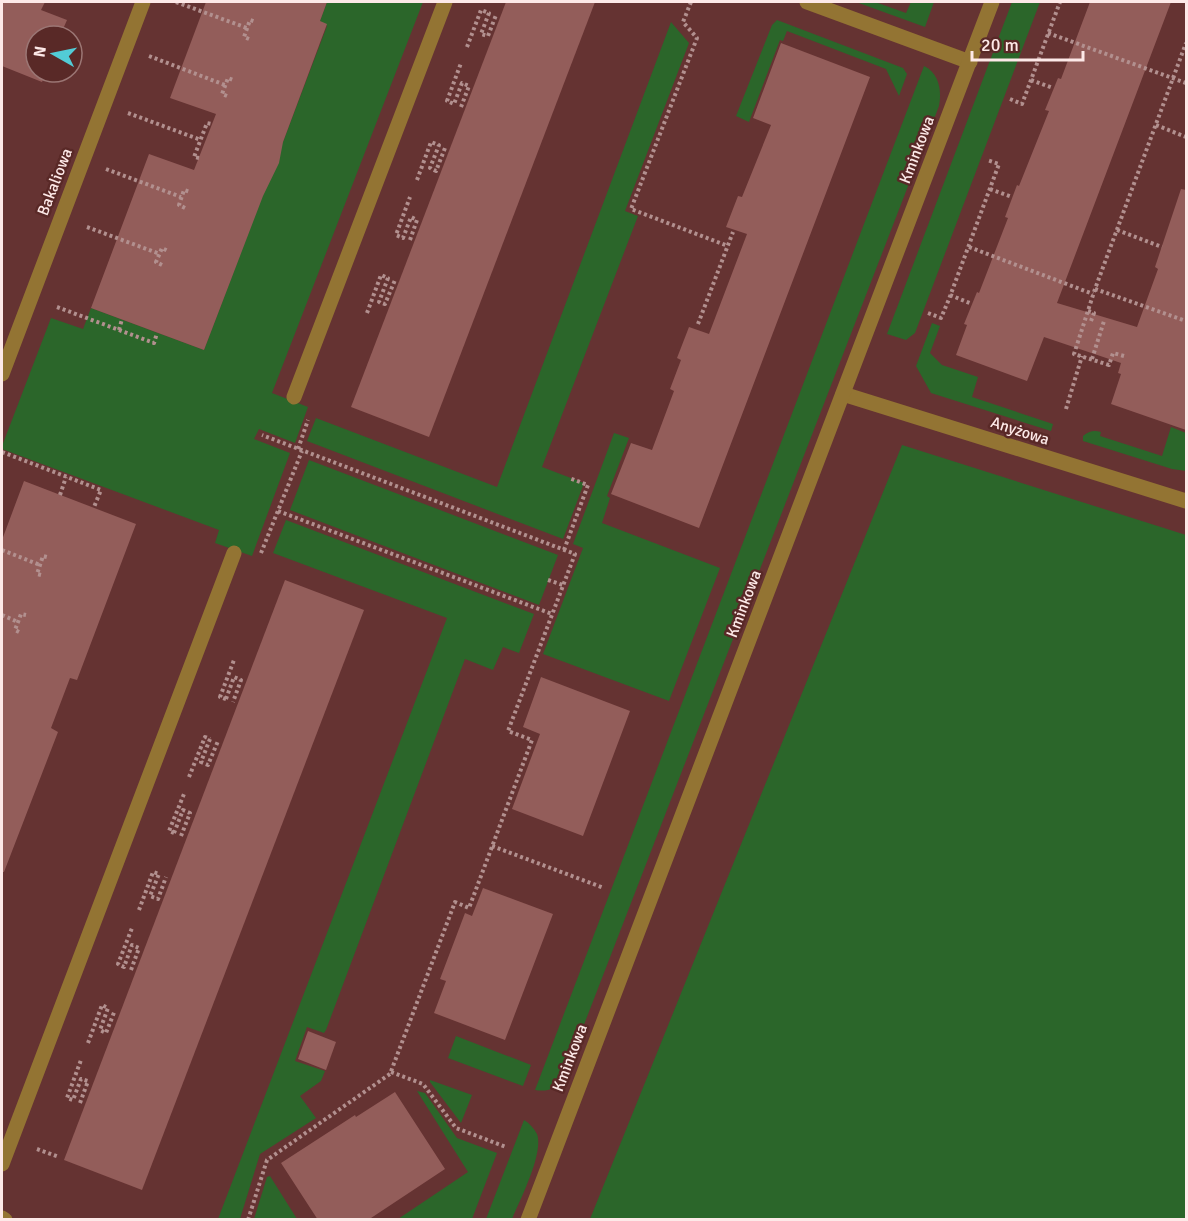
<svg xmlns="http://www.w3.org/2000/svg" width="1188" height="1221" font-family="Signika,sans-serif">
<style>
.green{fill:#2b662a}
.building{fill:#935d5a}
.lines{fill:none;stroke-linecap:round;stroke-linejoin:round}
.path{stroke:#b2908f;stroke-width:4;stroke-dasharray:3 3;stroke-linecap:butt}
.service{stroke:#937433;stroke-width:15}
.minor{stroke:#937433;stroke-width:15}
.labels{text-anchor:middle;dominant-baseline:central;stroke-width:5;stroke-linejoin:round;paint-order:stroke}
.street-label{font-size:16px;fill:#fde9e8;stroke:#592927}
</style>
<rect width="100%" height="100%" fill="#653332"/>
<g class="green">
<path d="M 327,2 L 423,2 L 272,393 L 308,407 L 295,443 L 259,429 L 254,439 L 290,453 L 252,556 L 215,543 L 219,530 L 2,449 L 2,446 L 51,318 L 83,329 L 91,308 L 204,350 L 327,26 L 320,21 Z"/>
<path d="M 856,2 L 875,2 L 906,13 L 911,2 L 934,2 L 925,27 Z"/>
<path d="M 1012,2 L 1040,2 L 915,333 L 906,340 L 887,334 Z"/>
<path d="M 777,20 L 903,68 L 907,74 L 899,96 L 886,69 L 787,31 L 783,41 L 780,40 L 749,122 L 736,116 L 772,25 Z"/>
<path d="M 671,22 L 689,43 L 625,211 L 638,216 L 542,467 L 584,483 L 563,539 L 307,441 L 316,418 L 497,487 Z"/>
<path d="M 924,66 C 939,73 942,91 939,106 L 563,1079 C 556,1089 547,1092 535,1090 Z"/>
<path d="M 932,323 L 940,326 L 930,353 L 942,365 L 978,377 L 972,397 L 1053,424 L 1051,431 L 931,393 L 916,366 Z"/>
<path d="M 1171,427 L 1186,433 L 1186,471 L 1172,469 L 1083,441 L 1083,436 C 1089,431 1094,430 1101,432 L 1100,436 L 1162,456 Z"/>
<path d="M 614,433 L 629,438 L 607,496 L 610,498 L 602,523 L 720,568 L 669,701 L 543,654 L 583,548 L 573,544 Z"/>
<path d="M 902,445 L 1186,535 L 1186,1219 L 590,1219 Z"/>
<path d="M 309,460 L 558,555 L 539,605 L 290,510 Z"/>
<path d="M 286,520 L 534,614 L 519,653 L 503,647 L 493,670 L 465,659 L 326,1030 L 324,1033 L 307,1027 L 295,1061 L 325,1071 L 321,1081 L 300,1096 L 316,1118 L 260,1154 L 240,1219 L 218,1219 L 447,618 L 273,553 Z"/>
<path d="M 456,1036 L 531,1065 L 523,1086 L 448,1058 Z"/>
<path d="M 430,1080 L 472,1095 L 461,1123 L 430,1082 Z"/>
<path d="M 417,1091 L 425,1093 L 457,1138 L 497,1153 L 472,1219 L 398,1219 L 468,1172 Z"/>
<path d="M 524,1120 C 529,1123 534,1128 537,1134 C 544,1153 520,1200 512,1219 L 486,1219 Z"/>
<path d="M 270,1176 L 297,1219 L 254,1219 L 267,1177 Z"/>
</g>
<g class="building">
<path d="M 2,2 L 45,2 L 41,10 L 67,20 L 60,36 L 36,36 L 36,72 L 46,72 L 42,82 L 2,66 Z"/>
<path d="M 206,2 L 327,2 L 320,21 L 327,24 L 283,142 L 279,163 L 263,196 L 204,350 L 91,308 L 149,154 L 194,170 L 216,114 L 170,98 Z"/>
<path d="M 506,2 L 595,2 L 429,437 L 351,407 Z"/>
<path d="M 1090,2 L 1171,2 L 1057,303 L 1137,327 L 1158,269 L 1155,267 L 1181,189 L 1186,190 L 1186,430 L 1111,404 L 1121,374 L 1118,373 L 1121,363 L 1044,337 L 1027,381 L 956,355 L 967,325 L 964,324 L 977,292 L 979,293 L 1008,218 L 1005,217 L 1017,185 L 1019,186 L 1049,111 L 1045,110 L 1058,78 L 1061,79 Z"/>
<path d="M 781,43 L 870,77 L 699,528 L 611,494 L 631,443 L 652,450 L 674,391 L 670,389 L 681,360 L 677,358 L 689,327 L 709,334 L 747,234 L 726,227 L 738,196 L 742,197 L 771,125 L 753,118 Z"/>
<path d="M 24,481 L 136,524 L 77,680 L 70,678 L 51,728 L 58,732 L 4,872 L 2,872 L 2,540 Z"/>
<path d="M 285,580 L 364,610 L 142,1190 L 64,1160 Z"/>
<path d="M 541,677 L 630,711 L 583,836 L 512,809 L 540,734 L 523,727 Z"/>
<path d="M 483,888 L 553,914 L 505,1040 L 434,1013 L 446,981 L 440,979 L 465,913 L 472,916 Z"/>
<path d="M 308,1031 L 336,1042 L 326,1070 L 298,1059 Z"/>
<path d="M 395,1092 L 445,1169 L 368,1220 L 318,1220 L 281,1163 L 355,1115 L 356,1117 Z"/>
</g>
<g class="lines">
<g class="path">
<path d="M 176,2 L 247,28"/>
<path d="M 691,2 L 683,22 L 697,38 L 631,209 L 728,246"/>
<path d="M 1048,33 L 1186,83"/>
<path d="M 249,39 L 244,37 L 250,20 L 256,22"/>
<path d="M 467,47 L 481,10 L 489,13 L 481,34 L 488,36 L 496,15"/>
<path d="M 149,56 L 225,85"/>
<path d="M 1031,80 L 1053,88"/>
<path d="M 227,96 L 222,94 L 228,78 L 233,80"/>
<path d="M 1010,99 L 1022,104 L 1060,2"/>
<path d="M 461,107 L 469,86 L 462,83 L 454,104 L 447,101 L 461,63"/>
<path d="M 128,113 L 201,140"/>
<path d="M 1156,125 L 1186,137"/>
<path d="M 199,158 L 194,157 L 207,123 L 212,124"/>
<path d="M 106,169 L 181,197"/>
<path d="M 417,180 L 431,142 L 439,145 L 430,168 L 436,171 L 445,148"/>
<path d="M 990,189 L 1012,197"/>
<path d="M 185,208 L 179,205 L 184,190 L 190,192"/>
<path d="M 87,227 L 160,254"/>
<path d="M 1117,230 L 1162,247"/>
<path d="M 410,240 L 417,220 L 411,217 L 403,238 L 396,235 L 410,197"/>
<path d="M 969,247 L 1093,294"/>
<path d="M 162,265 L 156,262 L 162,248 L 168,251"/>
<path d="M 1095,289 L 1186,321"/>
<path d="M 950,295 L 972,304"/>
<path d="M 57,307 L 154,343 L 157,333"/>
<path d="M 1088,311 L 1094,313 L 1091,321"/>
<path d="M 367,313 L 381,275 L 388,278 L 379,302 L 385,304 L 395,280"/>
<path d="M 928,313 L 941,318 L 949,299 L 999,164 L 987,160"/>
<path d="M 698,324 L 733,232"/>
<path d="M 119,330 L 122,319"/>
<path d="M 1124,356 L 1113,353 L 1109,365 L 1074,354 L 1095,289 L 1186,43"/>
<path d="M 1092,359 L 1104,321"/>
<path d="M 1066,409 L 1082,356"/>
<path d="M 298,449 L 308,420"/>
<path d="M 2,452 L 101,490 L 94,507"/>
<path d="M 60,495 L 66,477"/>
<path d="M 278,511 L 552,614"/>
<path d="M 2,550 L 40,565"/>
<path d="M 564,550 L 588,485 L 569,478"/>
<path d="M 261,553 L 302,451"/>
<path d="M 41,575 L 37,574 L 43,556 L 47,557"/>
<path d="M 548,580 L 563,585"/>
<path d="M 2,615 L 18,622"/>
<path d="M 19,632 L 15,630 L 21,614 L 26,615"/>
<path d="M 226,699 L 234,677 L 241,680 L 233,702"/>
<path d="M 226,699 L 220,697 L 234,660"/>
<path d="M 210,739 L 201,762 L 208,765 L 218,741"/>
<path d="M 189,777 L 205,737 L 210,739"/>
<path d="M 174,833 L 183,810 L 190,813 L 181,836"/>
<path d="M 174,833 L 169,831 L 184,794"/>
<path d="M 492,846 L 604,888"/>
<path d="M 139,910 L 153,872 L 159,874 L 150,896 L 158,899 L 166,877"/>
<path d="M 131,970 L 139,948 L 132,945 L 124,967 L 118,964 L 132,928"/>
<path d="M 88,1043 L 102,1005 L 108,1008 L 100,1030 L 106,1033 L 115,1010"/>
<path d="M 391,1072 L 423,1084 L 456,1128 L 506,1147"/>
<path d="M 80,1103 L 88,1081 L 81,1079 L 73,1100 L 67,1098 L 81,1060"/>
<path d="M 37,1149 L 59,1157"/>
<path d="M 248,1220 L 267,1160 L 390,1074 L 455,902 L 469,908 L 532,740 L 508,731 L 575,554 L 262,435"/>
</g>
<g class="service">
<path d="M 807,2 L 970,62"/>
<path d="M 2,374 L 143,2"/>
<path d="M 294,397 L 445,2"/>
<path d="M 2,1164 L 234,553"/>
</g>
<g class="minor">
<path d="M 843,394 L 1186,501"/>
<path d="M 2,1218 L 5,1220"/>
<path d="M 528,1220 L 992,2"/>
</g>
</g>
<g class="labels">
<g class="street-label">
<text transform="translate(917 150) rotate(-69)">Kminkowa</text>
<text transform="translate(55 182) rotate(-69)">Bakaliowa</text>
<text transform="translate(1020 431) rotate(18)">Anyżowa</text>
<text transform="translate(744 604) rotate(-69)">Kminkowa</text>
<text transform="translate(570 1058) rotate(-69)">Kminkowa</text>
</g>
</g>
<rect width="1188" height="1221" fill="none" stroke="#fde9e8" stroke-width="6"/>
<g transform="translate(54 54) rotate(279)"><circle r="28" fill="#592927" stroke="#9b7674" stroke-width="1.5"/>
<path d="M0-4.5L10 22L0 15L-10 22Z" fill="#52ccd6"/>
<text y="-9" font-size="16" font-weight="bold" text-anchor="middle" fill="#fde9e8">N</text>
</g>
<path d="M972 51v9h111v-9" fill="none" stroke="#fde9e8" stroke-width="3"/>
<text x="981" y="51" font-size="18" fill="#fde9e8" stroke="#592927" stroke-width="4.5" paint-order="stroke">20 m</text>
</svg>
